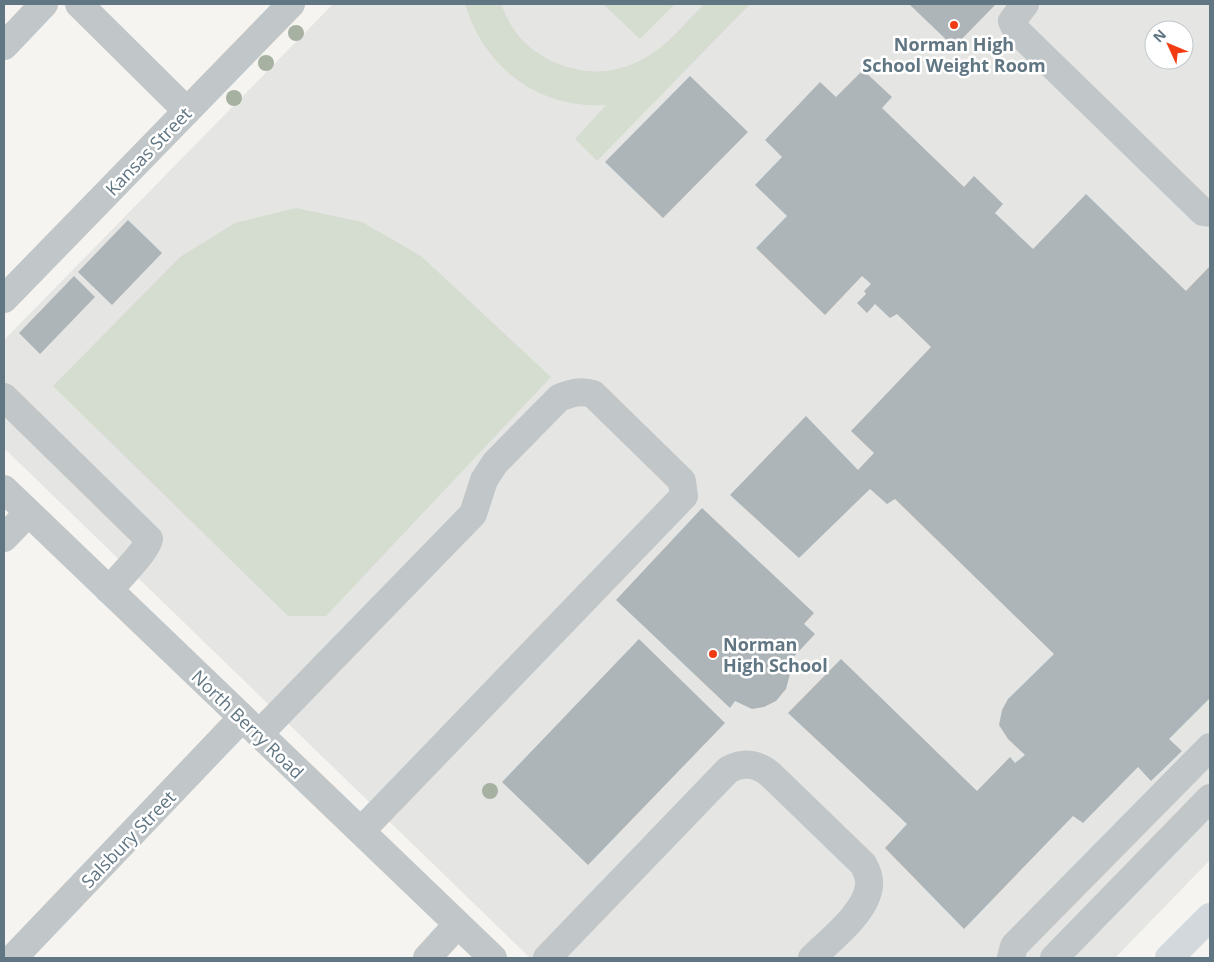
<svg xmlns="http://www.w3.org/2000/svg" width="1214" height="962" font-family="'Open Sans',sans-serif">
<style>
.built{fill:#e5e6e3;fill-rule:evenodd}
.green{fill:#d5dcd0}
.building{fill:#adb5b9}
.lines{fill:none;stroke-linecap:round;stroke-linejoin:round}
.minor{stroke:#c1c6c8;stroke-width:28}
.major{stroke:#d2d8dc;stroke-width:28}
.tree{fill:#a6b1a1}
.poi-dot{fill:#f13c13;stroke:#fff;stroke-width:2}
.labels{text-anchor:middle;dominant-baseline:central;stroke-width:5;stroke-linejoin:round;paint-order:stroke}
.poi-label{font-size:18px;font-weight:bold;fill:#617683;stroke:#fff}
.street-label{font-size:18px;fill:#617683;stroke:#fff}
</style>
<rect width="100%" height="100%" fill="#f5f4f0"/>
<path class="built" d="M 333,4 L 1210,4 L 1210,860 L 1115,958 L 530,958 L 4,448 L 4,340 ZM 1154,30 L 1184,30 L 1184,60 L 1154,60 Z"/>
<g class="green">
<path d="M 465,4 L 501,4 C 505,13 509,23 515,31 C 536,61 581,78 617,69 C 632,66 648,57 661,47 C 676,35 690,18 704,4 L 750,4 L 597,161 L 575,139 L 606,105 C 539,109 484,68 465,4 Z"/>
<path d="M 603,4 L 675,4 L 640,39 Z"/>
<path d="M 296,208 L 362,222 L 421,256 L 551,377 L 326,616 L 288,616 L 53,386 L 180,257 L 235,223 Z"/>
</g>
<g class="building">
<path d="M 909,4 L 996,4 L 954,47 Z"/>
<path d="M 863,70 L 892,97 L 882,108 L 964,187 L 974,176 L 1003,204 L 995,213 L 1033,249 L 1086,194 L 1186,291 L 1210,266 L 1210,698 L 1169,739 L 1182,751 L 1151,781 L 1138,767 L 1083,823 L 1073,816 L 964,929 L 885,848 L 907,824 L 788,713 L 841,659 L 977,791 L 1010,757 L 1015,763 L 1025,755 L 1008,739 L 999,725 L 1002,710 L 1008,699 L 1054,654 L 895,499 L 887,504 L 870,489 L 799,558 L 730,495 L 806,416 L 858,470 L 874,453 L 851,431 L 931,347 L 897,314 L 890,318 L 875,304 L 867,313 L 857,303 L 866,294 L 864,291 L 871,284 L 862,276 L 825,315 L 756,248 L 787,216 L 755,185 L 782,157 L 765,140 L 820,82 L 836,97 Z"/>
<path d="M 690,76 L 748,132 L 663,218 L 605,162 Z"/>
<path d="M 128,220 L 162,253 L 112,305 L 78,272 Z"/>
<path d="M 74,276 L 95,297 L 40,354 L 19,333 Z"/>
<path d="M 702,508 L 814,613 L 804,624 L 815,634 L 787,664 L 790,674 L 786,689 L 776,701 L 764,707 L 752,709 L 735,701 L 730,708 L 616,600 Z"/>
<path d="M 639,639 L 725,723 L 588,865 L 502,782 Z"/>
</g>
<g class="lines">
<g class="minor">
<path d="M 79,4 L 187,111"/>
<path d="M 1025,4 L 1012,21 L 1016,30 L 1203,212 L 1210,213"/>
<path d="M 4,46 L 44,4"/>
<path d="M 4,299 L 291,4"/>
<path d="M 4,397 L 149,539 C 147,551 118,579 109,590"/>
<path d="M 4,489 L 493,958"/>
<path d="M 4,538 L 28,513"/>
<path d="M 259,734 L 473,514 L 484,480 L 495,463 L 559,398 C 571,393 581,390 593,394 L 682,481 L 684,496 L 361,831"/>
<path d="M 13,958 L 242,718"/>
<path d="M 427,958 L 457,925"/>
<path d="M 547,958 L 728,770 C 744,761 758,764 771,775 L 863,864 C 867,871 870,878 869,886 C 866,913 830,940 812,958"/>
<path d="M 1011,958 L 1014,946 L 1210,747"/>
<path d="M 1054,958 L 1210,798"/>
</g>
<path class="major" d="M 1169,958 L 1210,917"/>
</g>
<g class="tree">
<circle cx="296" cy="33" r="8"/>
<circle cx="266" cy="63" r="8"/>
<circle cx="234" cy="98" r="8"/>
<circle cx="490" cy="791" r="8"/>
</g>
<g class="poi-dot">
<circle cx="954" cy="25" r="5"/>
<circle cx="713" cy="654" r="5"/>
</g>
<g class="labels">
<g class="poi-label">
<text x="954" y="44">Norman High<tspan x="954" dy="21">School Weight Room</tspan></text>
<text x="723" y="644" text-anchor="start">Norman<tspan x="723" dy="21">High School</tspan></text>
</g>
<g class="street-label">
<text transform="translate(148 151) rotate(-46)">Kansas Street</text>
<text transform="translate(248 724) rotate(44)">North Berry Road</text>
<text transform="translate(128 839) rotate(-46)">Salsbury Street</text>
</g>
</g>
<rect width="1214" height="962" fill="none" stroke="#617683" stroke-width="10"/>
<g transform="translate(1169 45) rotate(314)"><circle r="24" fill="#ffffff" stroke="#c0c8cd"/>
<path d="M0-4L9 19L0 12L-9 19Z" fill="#f13c13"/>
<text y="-8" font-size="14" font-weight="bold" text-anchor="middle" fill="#617683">N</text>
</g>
</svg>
